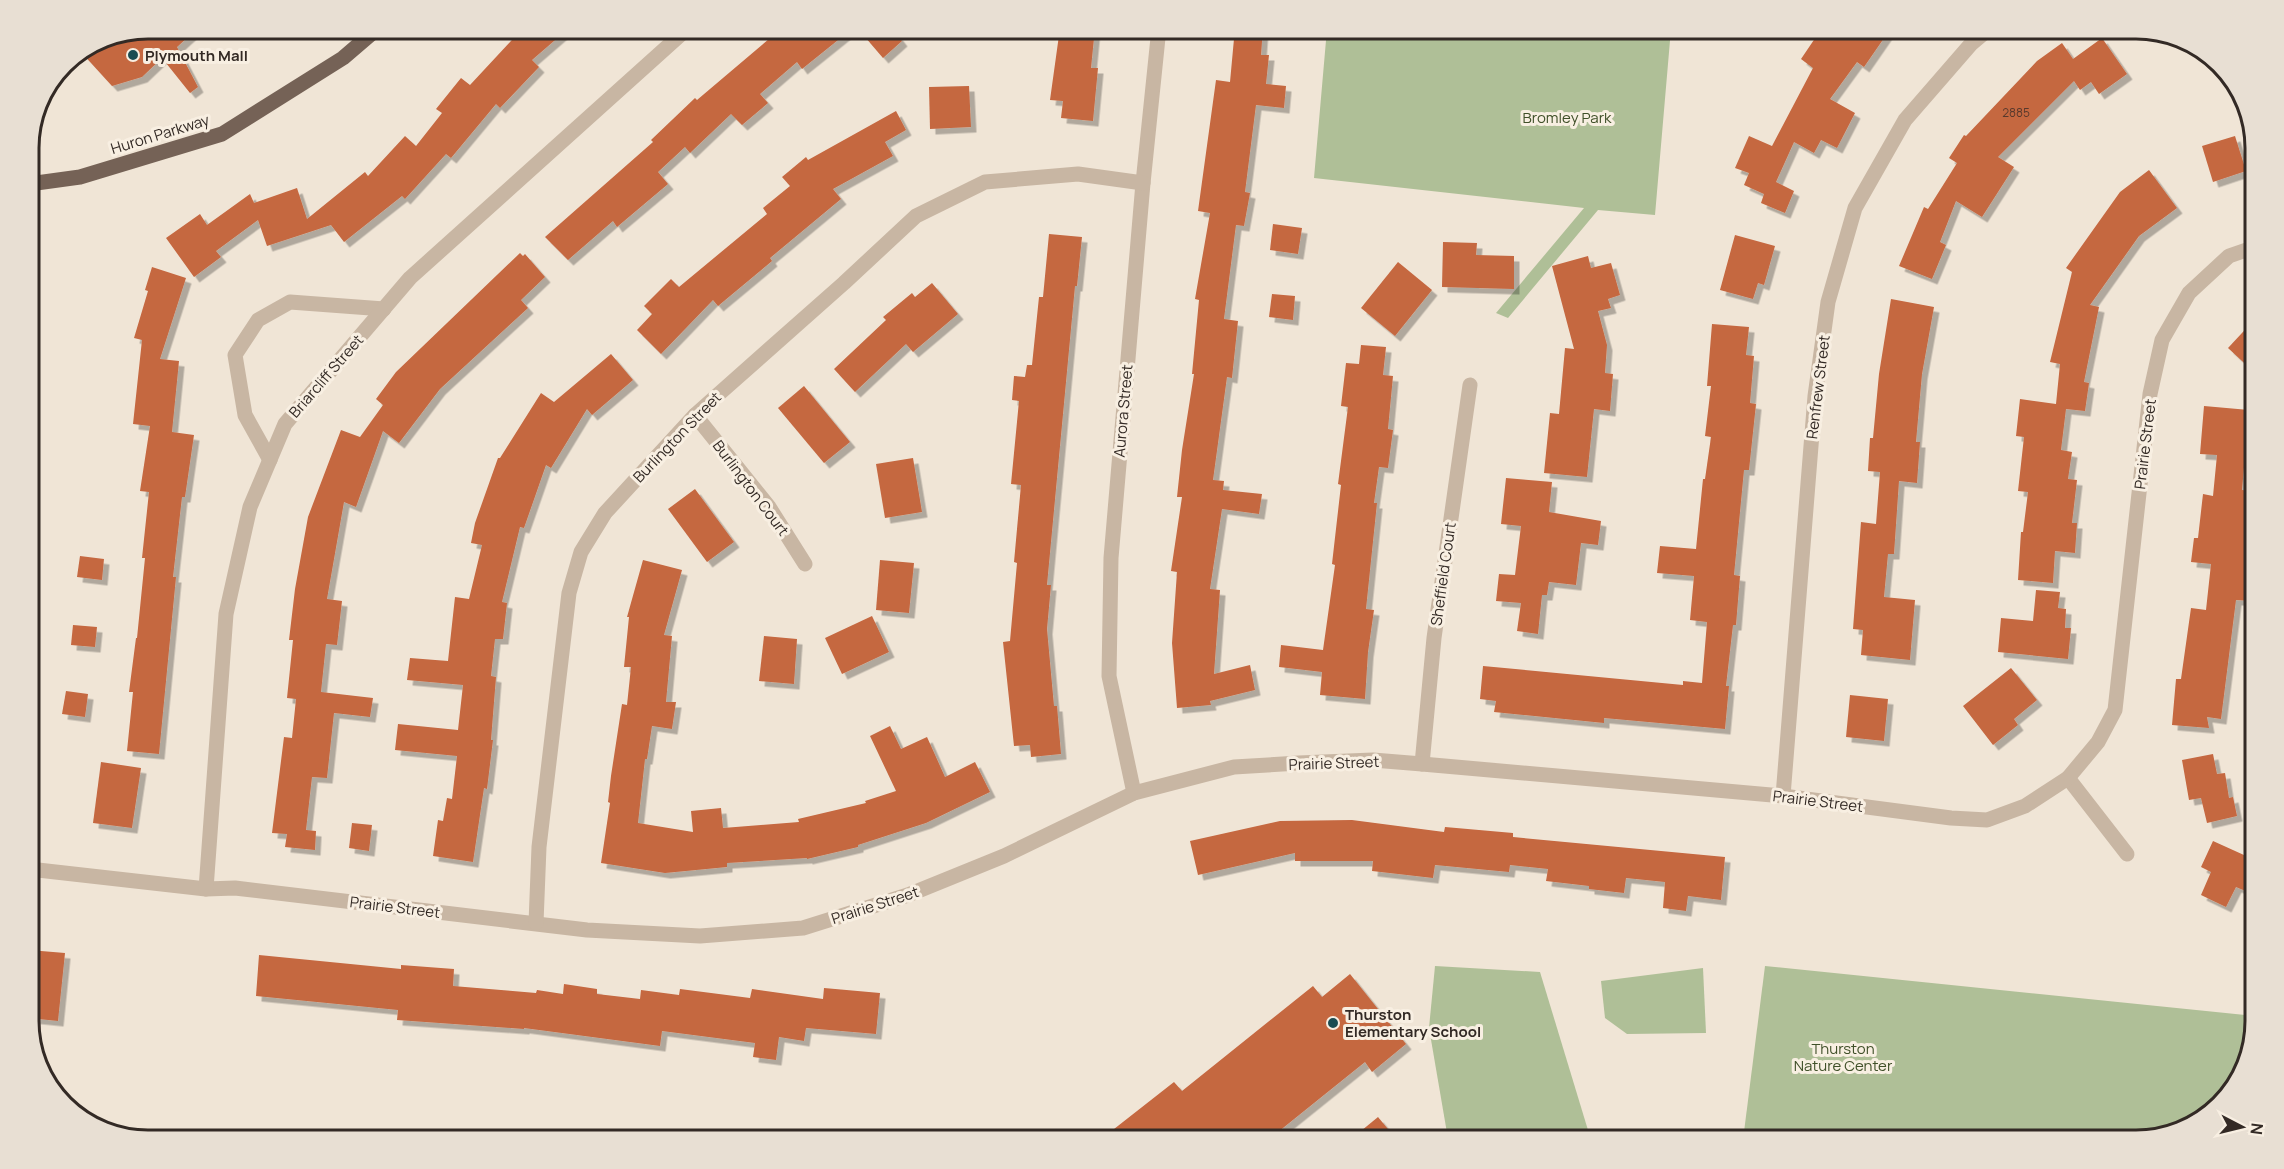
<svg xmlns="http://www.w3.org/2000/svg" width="2284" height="1169" font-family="Manrope,sans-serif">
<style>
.green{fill:#afbf97}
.building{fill:#c56740;filter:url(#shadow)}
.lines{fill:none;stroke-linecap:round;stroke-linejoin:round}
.minor{stroke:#c8b6a3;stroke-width:15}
.major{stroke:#756256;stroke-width:15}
.poi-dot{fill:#1b4d53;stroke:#f8efe2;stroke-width:2}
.labels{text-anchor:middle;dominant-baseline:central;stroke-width:6;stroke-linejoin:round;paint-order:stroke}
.number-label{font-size:12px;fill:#58392c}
.poi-label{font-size:15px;font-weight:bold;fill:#332a25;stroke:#f8efe2;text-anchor:start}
.park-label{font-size:15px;fill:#405029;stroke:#f8efe2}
.street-label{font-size:15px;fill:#332a25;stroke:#f8efe2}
.rim{fill:none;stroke:#332a25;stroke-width:3}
</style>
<defs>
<filter id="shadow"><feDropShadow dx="5.5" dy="5.5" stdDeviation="0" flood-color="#0004"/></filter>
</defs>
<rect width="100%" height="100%" fill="#f0e5d6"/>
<g class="green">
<path d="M 1327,29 L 1671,29 L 1655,215 L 1598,210 L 1508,318 L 1496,313 L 1584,208 L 1314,178 Z"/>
<path d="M 1435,966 L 1540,972 L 1591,1140 L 1454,1140 L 1447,1133 L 1429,1028 Z"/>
<path d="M 1765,966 L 2255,1016 L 2255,1021 L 2243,1074 L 2202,1121 L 2136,1140 L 1743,1140 Z"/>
<path d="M 1703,968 L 1706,1033 L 1627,1034 L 1605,1018 L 1601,981 Z"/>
</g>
<g class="building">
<path d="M 148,28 L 198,28 L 177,47 L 198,87 L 190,93 L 162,58 L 142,77 L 112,86 L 81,52 L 103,37 Z"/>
<path d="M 523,28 L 569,28 L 532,60 L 539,67 L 500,108 L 496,104 L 451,158 L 446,154 L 405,199 L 402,196 L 344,242 L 331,225 L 267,246 L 258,220 L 216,251 L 221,257 L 194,277 L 166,238 L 200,214 L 207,225 L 250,194 L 254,203 L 297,188 L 307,219 L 365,172 L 368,176 L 405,136 L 416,146 L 442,113 L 436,109 L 461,78 L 470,85 Z"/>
<path d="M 782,28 L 853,28 L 802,69 L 797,62 L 760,94 L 768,103 L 742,125 L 731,114 L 690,153 L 685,147 L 658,172 L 668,184 L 617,227 L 613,221 L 568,260 L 545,237 L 653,142 L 651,140 L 695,98 L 697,100 Z"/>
<path d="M 875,28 L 892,28 L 902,41 L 883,58 L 865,37 Z"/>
<path d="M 1060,28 L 1095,28 L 1091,68 L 1098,68 L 1093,121 L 1061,118 L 1063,101 L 1050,100 Z"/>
<path d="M 1235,28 L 1263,28 L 1261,55 L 1269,55 L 1266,84 L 1286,86 L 1284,108 L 1256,105 L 1245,192 L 1250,193 L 1244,226 L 1236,225 L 1224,319 L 1238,321 L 1232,378 L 1227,377 L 1213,480 L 1224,481 L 1223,490 L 1262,494 L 1259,514 L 1222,509 L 1210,589 L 1220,590 L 1214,674 L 1250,665 L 1255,690 L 1210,701 L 1211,705 L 1177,708 L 1172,643 L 1177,572 L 1171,571 L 1182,497 L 1177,497 L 1182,450 L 1194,374 L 1192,374 L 1199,300 L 1195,299 L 1210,213 L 1198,211 L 1216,80 L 1230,82 Z"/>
<path d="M 1822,28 L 1891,28 L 1864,67 L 1857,62 L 1830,99 L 1855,113 L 1837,148 L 1821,140 L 1814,153 L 1794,142 L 1776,182 L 1794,191 L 1785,213 L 1761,203 L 1764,194 L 1744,185 L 1749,173 L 1735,168 L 1749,136 L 1772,146 L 1813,68 L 1801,59 Z"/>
<path d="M 2102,38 L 2127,74 L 2099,94 L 2091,82 L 2080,90 L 2074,81 L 1998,157 L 2014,167 L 1982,217 L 1956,201 L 1940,242 L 1946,245 L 1932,279 L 1899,266 L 1924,207 L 1928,209 L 1957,163 L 1949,158 L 1964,135 L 1966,136 L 2037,61 L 2062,43 L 2073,59 Z"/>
<path d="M 969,86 L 971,127 L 930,129 L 929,87 Z"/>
<path d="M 896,111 L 906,130 L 885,142 L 893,156 L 833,189 L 841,199 L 770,258 L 772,261 L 718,306 L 713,300 L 661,354 L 637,330 L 652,314 L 644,306 L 671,279 L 679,287 L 767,214 L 763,208 L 790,186 L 782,177 L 806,157 L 808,160 Z"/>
<path d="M 2235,136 L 2246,171 L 2213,182 L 2202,146 Z"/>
<path d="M 2149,170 L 2177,208 L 2139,236 L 2090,305 L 2099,307 L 2084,382 L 2089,383 L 2085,411 L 2066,409 L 2061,450 L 2072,452 L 2068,479 L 2077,480 L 2072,523 L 2077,523 L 2075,553 L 2055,551 L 2053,583 L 2018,580 L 2021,532 L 2023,532 L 2028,492 L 2018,491 L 2024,437 L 2016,436 L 2020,399 L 2056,404 L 2060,364 L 2050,362 L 2072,272 L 2066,268 L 2120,192 Z"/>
<path d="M 1273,224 L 1302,228 L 1298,254 L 1270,250 Z"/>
<path d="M 1049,234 L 1082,237 L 1077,286 L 1075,286 L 1047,585 L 1051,585 L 1047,629 L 1054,706 L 1057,706 L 1061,754 L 1031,757 L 1030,745 L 1014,746 L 1003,642 L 1010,641 L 1017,563 L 1014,562 L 1021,485 L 1011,484 L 1019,401 L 1012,400 L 1014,376 L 1025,377 L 1027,365 L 1032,365 L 1039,297 L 1043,297 Z"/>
<path d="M 1735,235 L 1775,246 L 1764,285 L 1758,283 L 1753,299 L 1720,290 Z"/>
<path d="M 1443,242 L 1477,243 L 1476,255 L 1514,256 L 1514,289 L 1442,287 Z"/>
<path d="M 520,253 L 523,256 L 525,254 L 545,277 L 521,300 L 528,308 L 440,389 L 399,443 L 383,431 L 356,507 L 344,502 L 327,599 L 342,601 L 337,645 L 326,644 L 321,692 L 373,698 L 370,717 L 334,713 L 327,778 L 312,777 L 306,830 L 316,831 L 315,850 L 285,847 L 287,834 L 272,833 L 284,737 L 292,738 L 296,699 L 287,698 L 293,640 L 289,640 L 295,589 L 308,517 L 341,430 L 360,437 L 383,405 L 376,399 L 396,372 Z"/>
<path d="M 1588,256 L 1591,268 L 1611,263 L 1620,295 L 1608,299 L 1611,308 L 1598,311 L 1607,345 L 1605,373 L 1613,374 L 1610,411 L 1594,409 L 1587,477 L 1544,473 L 1550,413 L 1559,414 L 1565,348 L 1574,349 L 1552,266 Z"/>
<path d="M 1398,262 L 1432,290 L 1395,336 L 1361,308 Z"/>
<path d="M 152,267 L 186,278 L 160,359 L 179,361 L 172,432 L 194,435 L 185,497 L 182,497 L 173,577 L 176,577 L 159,754 L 127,751 L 133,692 L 129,692 L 136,638 L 137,638 L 145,558 L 142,558 L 149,492 L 140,491 L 150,426 L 133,424 L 142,340 L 134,338 L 148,291 L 145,290 Z"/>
<path d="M 932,283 L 958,314 L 913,352 L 906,344 L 855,392 L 834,369 L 886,320 L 883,317 L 912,293 L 915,297 Z"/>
<path d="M 1272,294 L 1295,296 L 1293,320 L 1269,317 Z"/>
<path d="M 1891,299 L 1934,307 L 1922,374 L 1916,442 L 1920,442 L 1917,483 L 1899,481 L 1894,554 L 1888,554 L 1884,597 L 1915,600 L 1910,660 L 1861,655 L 1863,630 L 1853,629 L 1861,522 L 1876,524 L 1880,472 L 1868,471 L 1870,438 L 1873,438 L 1879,374 Z"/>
<path d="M 2255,319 L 2255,373 L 2228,348 Z"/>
<path d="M 1712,324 L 1749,327 L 1746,355 L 1754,356 L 1750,403 L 1756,404 L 1749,470 L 1744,470 L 1734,575 L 1740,576 L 1736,625 L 1733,625 L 1726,686 L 1729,686 L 1725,729 L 1604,718 L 1604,723 L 1494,712 L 1496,701 L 1480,699 L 1483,666 L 1683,685 L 1683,681 L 1702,683 L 1707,622 L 1690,620 L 1694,576 L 1657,573 L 1660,546 L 1696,549 L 1703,479 L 1705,479 L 1711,437 L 1705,436 L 1711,386 L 1707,386 Z"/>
<path d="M 1361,345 L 1386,347 L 1383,375 L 1393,376 L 1388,429 L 1393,430 L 1388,468 L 1379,467 L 1374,503 L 1377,503 L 1366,609 L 1374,610 L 1368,652 L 1365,699 L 1320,695 L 1322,672 L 1279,667 L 1281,645 L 1323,650 L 1335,565 L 1332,564 L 1341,485 L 1338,484 L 1348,407 L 1341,406 L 1346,363 L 1359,364 Z"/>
<path d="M 611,354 L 633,380 L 592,415 L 587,409 L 551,468 L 546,465 L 524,528 L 520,527 L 502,602 L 507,603 L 503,639 L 495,639 L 491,676 L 496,677 L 491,740 L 493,740 L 487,789 L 484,788 L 473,862 L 433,856 L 438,820 L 443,821 L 447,798 L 452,799 L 457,756 L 395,750 L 398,724 L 458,730 L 463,685 L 407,680 L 410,658 L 448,661 L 455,597 L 469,599 L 482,545 L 471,543 L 475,523 L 498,458 L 500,458 L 541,393 L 554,402 Z"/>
<path d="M 804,386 L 850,442 L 824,463 L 778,408 Z"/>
<path d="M 2204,406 L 2249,410 L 2242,490 L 2252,491 L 2244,564 L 2255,565 L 2253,601 L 2236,600 L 2221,719 L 2207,717 L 2209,728 L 2172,725 L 2176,679 L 2181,679 L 2191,608 L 2206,610 L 2211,564 L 2191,562 L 2194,538 L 2198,538 L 2203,494 L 2213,496 L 2217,455 L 2200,454 Z"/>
<path d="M 913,458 L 922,512 L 885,518 L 876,464 Z"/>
<path d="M 1506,478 L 1552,482 L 1549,512 L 1601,521 L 1598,545 L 1581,543 L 1576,585 L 1549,582 L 1547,595 L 1542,595 L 1538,634 L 1517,631 L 1521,603 L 1496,601 L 1499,574 L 1515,575 L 1521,526 L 1501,524 Z"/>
<path d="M 695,489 L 734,542 L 707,562 L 668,509 Z"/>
<path d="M 80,556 L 104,559 L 102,580 L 77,577 Z"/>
<path d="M 643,560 L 682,570 L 664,635 L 672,636 L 666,702 L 676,702 L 672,729 L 652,726 L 647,759 L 645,759 L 638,823 L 693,832 L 691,811 L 721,808 L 723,828 L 799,822 L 798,819 L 866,803 L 865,801 L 896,791 L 870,736 L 890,726 L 901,749 L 927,737 L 945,777 L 975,762 L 990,792 L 926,823 L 858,845 L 858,847 L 807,859 L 807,858 L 727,863 L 727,867 L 665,873 L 601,863 L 610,803 L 608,802 L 611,776 L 622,704 L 627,705 L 631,667 L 624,667 L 629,617 L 627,617 Z"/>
<path d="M 880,560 L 914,563 L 909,613 L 876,610 Z"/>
<path d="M 2036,590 L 2060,592 L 2058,608 L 2066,609 L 2065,628 L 2071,628 L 2068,659 L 1998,652 L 2001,618 L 2033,621 Z"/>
<path d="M 872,616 L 889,652 L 842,674 L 825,638 Z"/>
<path d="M 73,625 L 97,627 L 95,647 L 71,645 Z"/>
<path d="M 764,636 L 797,639 L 794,684 L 759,681 Z"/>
<path d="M 2011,668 L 2037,700 L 2014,719 L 2018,725 L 1993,745 L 1963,706 Z"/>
<path d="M 66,691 L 88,694 L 85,717 L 62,714 Z"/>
<path d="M 1850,695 L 1888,699 L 1884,741 L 1846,737 Z"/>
<path d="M 2213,754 L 2217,774 L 2225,773 L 2229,798 L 2233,797 L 2237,816 L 2207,823 L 2201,798 L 2189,800 L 2182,760 Z"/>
<path d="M 101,762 L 141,768 L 132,828 L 93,823 Z"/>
<path d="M 1352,820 L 1444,832 L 1445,827 L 1513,833 L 1513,837 L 1725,857 L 1721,900 L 1688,896 L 1686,911 L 1663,908 L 1665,882 L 1626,878 L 1624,893 L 1589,889 L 1589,886 L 1546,881 L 1548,869 L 1510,865 L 1509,872 L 1435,865 L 1433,878 L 1372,871 L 1373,861 L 1295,861 L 1295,853 L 1198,875 L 1190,841 L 1280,821 Z"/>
<path d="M 352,823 L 372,825 L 369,851 L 349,848 Z"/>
<path d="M 2213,841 L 2255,860 L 2255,895 L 2236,887 L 2226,907 L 2201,895 L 2211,872 L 2201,867 Z"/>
<path d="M 29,950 L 65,953 L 58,1021 L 29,1018 Z"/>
<path d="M 259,955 L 401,969 L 401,965 L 454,969 L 453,986 L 536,993 L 537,990 L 563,994 L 564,984 L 597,989 L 597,994 L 640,999 L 641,990 L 679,995 L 680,989 L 750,998 L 752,989 L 823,999 L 824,988 L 880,993 L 876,1034 L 806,1028 L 804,1041 L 779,1037 L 776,1060 L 753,1057 L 755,1043 L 662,1031 L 660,1046 L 524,1028 L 524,1029 L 397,1020 L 398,1010 L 256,996 Z"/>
<path d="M 1350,974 L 1406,1044 L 1372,1072 L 1365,1062 L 1268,1140 L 1100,1140 L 1174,1082 L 1182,1091 L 1313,986 L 1322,997 Z"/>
<path d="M 1378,1117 L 1397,1140 L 1350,1140 Z"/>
</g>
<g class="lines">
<g class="minor">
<path d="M 695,415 L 769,507 L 805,564"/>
<path d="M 270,460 L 245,415 L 235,355 L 258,320 L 290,302 L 384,309"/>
<path d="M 1422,764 L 1434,638 L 1470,385"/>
<path d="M 2068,778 L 2127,854"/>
<path d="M 1134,793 L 1109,676 L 1111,558 L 1143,183 L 1159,28"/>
<path d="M 1783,796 L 1815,396 L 1828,302 L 1855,208 L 1905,120 L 1971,44 L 1990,28"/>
<path d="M 29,869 L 206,889 L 235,888 L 587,930 L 700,936 L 803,928 L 908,895 L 1004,856 L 1134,793 L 1234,767 L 1299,763 L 1373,760 L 1422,764 L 1783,796 L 1951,818 L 1987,820 L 2025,806 L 2068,778 L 2098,742 L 2115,710 L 2150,394 L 2162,340 L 2189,293 L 2229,256 L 2255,247"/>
<path d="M 206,889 L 226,614 L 250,507 L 285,424 L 410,278 L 688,28"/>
<path d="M 536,923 L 539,847 L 569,593 L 581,552 L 605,513 L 695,415 L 844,283 L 916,216 L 985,182 L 1078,174 L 1143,183"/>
</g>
<path class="major" d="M 29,184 L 80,177 L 222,134 L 343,58 L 378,28"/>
</g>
<g class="poi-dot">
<circle cx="133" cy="55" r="6"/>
<circle cx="1333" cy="1023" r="6"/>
</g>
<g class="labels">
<g class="number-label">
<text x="2016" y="112">2885</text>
</g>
<g class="poi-label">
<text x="145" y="55">Plymouth Mall</text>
<text x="1345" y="1014">Thurston<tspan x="1345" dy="17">Elementary School</tspan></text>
</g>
<g class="park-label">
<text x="1567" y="117">Bromley Park</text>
<text x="1843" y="1048">Thurston<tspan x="1843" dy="17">Nature Center</tspan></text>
</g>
<g class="street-label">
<text transform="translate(160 134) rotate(-17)">Huron Parkway</text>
<text transform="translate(326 376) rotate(-49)">Briarcliff Street</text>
<text transform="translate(1818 387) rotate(-83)">Renfrew Street</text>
<text transform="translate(1123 411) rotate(-85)">Aurora Street</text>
<text transform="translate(677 437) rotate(-46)">Burlington Street</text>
<text transform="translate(2145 444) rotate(-83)">Prairie Street</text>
<text transform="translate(751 488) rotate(53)">Burlington Court</text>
<text transform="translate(1443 574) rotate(-82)">Sheffield Court</text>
<text transform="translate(1334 763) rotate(-2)">Prairie Street</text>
<text transform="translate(1818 801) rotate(7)">Prairie Street</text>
<text transform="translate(875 905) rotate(-18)">Prairie Street</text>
<text transform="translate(395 907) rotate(7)">Prairie Street</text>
</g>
</g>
<path d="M0 0H2284V1169H0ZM148 39H2136A109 109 0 0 1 2245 148V1021A109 109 0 0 1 2136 1130H148A109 109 0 0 1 39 1021V148A109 109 0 0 1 148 39Z" fill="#e8dfd3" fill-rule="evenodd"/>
<path class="rim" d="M148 39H2136A109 109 0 0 1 2245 148V1021A109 109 0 0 1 2136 1130H148A109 109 0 0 1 39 1021V148A109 109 0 0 1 148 39Z"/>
<g transform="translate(2242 1127) rotate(97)" stroke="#f8efe2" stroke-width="4.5" paint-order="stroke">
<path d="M0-4.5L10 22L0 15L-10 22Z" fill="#332a25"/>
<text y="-9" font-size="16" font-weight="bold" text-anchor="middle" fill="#332a25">N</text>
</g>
</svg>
